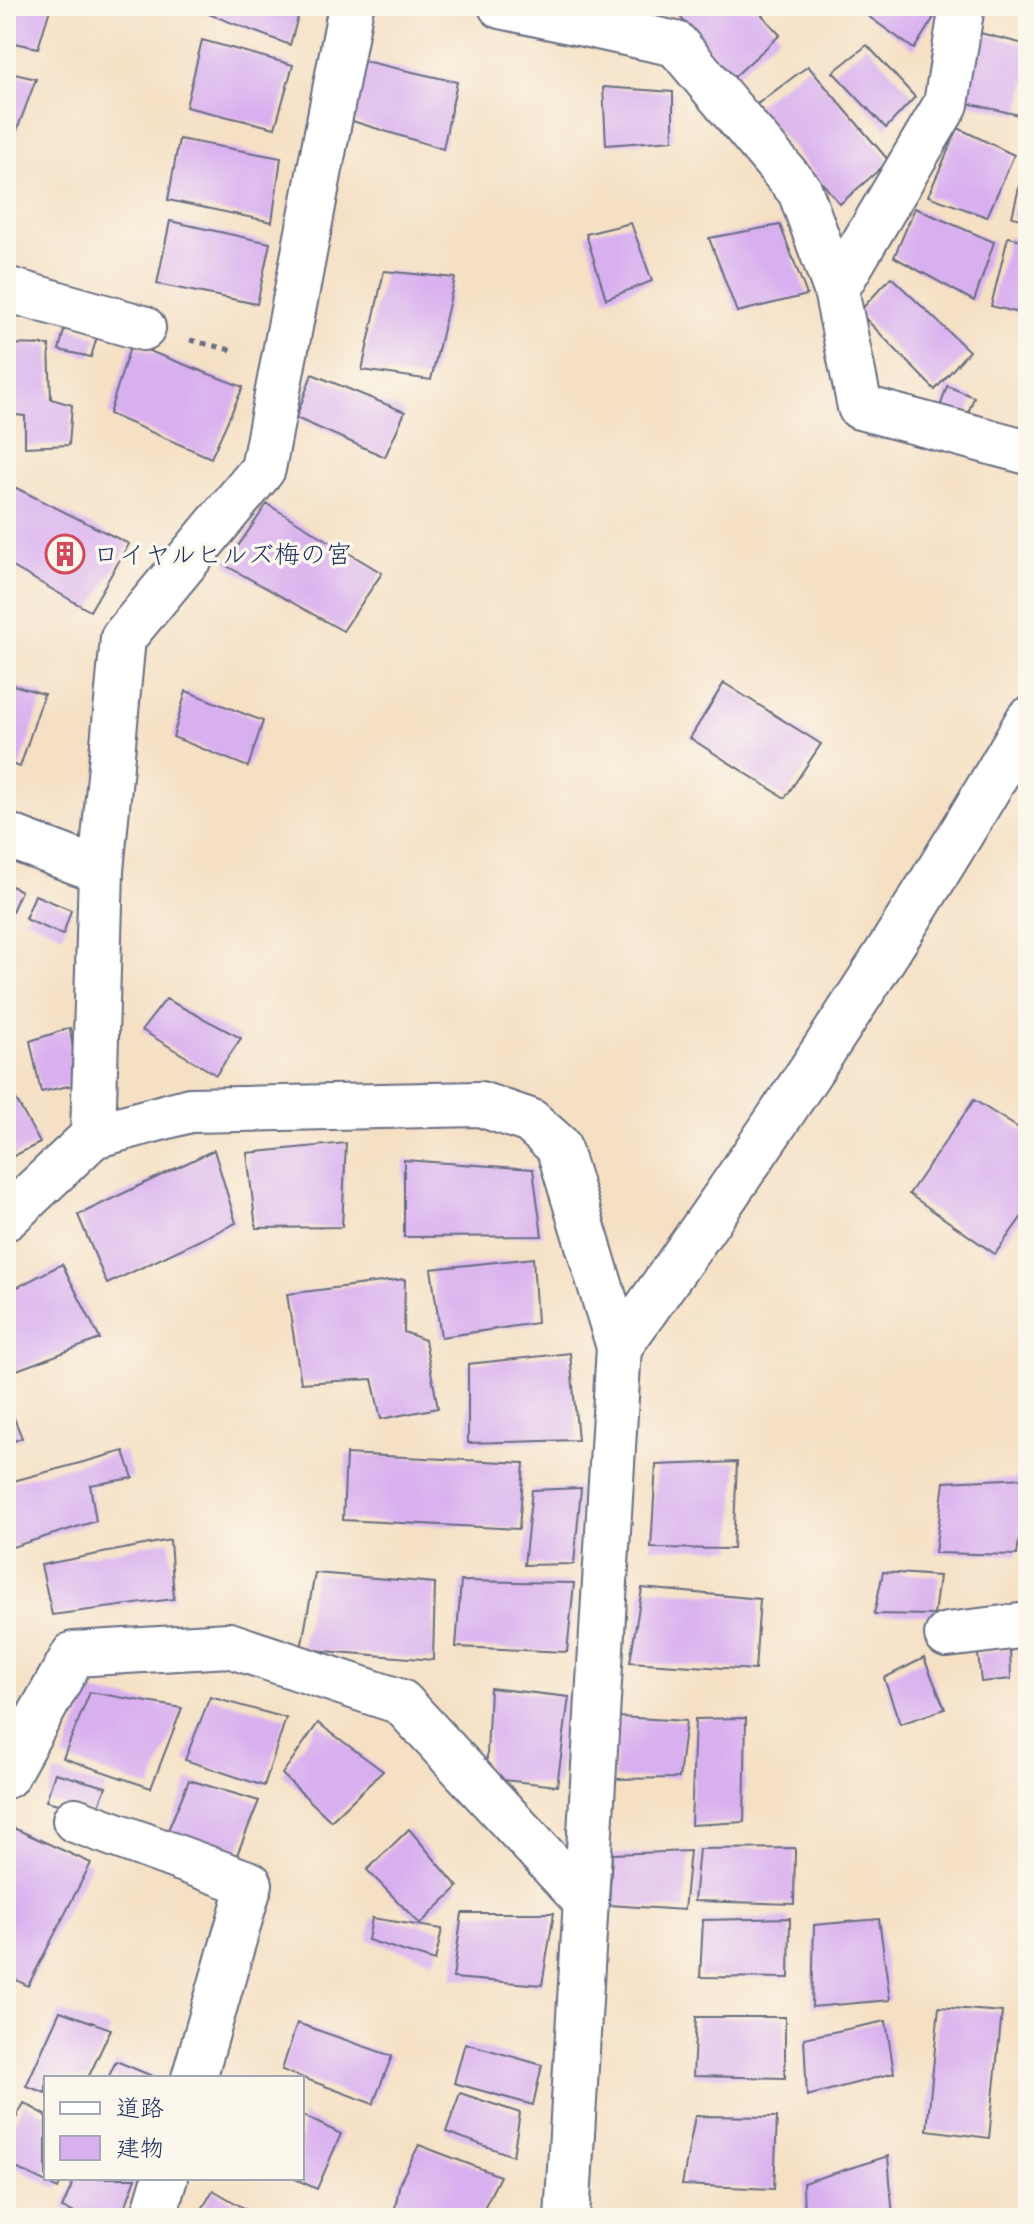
<svg xmlns="http://www.w3.org/2000/svg" width="1034" height="2224" font-family="Sriracha,'Klee One',sans-serif">
<style>
.building{fill:#d9b0ef}
.lines{fill:none;stroke-linecap:round;stroke-linejoin:round}
.minor-casing{stroke:#676d82;stroke-width:48}
.path{stroke:#676d82;stroke-width:5;stroke-dasharray:6 6;stroke-linecap:butt}
.minor{stroke:#fff;stroke-width:44}
.labels{text-anchor:middle;dominant-baseline:central;stroke-width:7;stroke-linejoin:round;paint-order:stroke}
.poi-label{font-size:26px;fill:#1b2f5e;stroke:#fbf7ec;text-anchor:start}
</style>
<rect width="100%" height="100%" fill="#fbf7ec"/>
<filter id="ink" filterUnits="userSpaceOnUse"><feTurbulence type="fractalNoise" baseFrequency=".0125" numOctaves="2"/><feDisplacementMap in="SourceGraphic" scale="16" xChannelSelector="R" yChannelSelector="G"/><feConvolveMatrix kernelMatrix="1 2 1 2 8 2 1 2 1" color-interpolation-filters="sRGB"/></filter>
<filter id="wash" filterUnits="userSpaceOnUse"><feTurbulence type="fractalNoise" baseFrequency=".006" numOctaves="4" result="noise"/><feDisplacementMap in="SourceGraphic" scale="32" xChannelSelector="R" yChannelSelector="G"/><feGaussianBlur stdDeviation="1.8" result="paint"/><feColorMatrix in="noise" values="0 0 0 0 0 0 0 0 0 0 0 0 0 0 0 0 0 1.4 0 .05"/><feComposite in="paint" operator="in"/></filter>
<g filter="url(#wash)">
<rect width="100%" height="100%" fill="#f5e0c4"/>
<g id="blocks">
<g class="building">
<path d="M 6,6 L 51,6 L 38,48 L 6,41 Z"/>
<path d="M 199,6 L 301,6 L 290,45 L 198,10 Z"/>
<path d="M 675,6 L 754,6 L 780,35 L 734,77 L 672,8 Z"/>
<path d="M 854,6 L 941,6 L 914,49 Z"/>
<path d="M 980,33 L 1028,45 L 1028,72 L 1019,115 L 967,103 Z"/>
<path d="M 202,40 L 293,65 L 275,128 L 186,107 Z"/>
<path d="M 867,45 L 915,97 L 886,128 L 833,72 Z"/>
<path d="M 364,61 L 457,82 L 443,149 L 349,120 Z"/>
<path d="M 808,66 L 889,161 L 840,204 L 756,105 Z"/>
<path d="M 6,72 L 36,79 L 14,138 L 6,136 Z"/>
<path d="M 603,87 L 673,92 L 673,140 L 606,145 Z"/>
<path d="M 958,128 L 1014,155 L 987,217 L 928,196 Z"/>
<path d="M 179,139 L 281,158 L 272,222 L 168,200 Z"/>
<path d="M 1028,149 L 1028,220 L 1012,217 Z"/>
<path d="M 915,208 L 994,242 L 974,301 L 894,257 Z"/>
<path d="M 170,221 L 270,243 L 257,304 L 157,284 Z"/>
<path d="M 631,223 L 652,281 L 606,299 L 586,234 Z"/>
<path d="M 780,225 L 807,295 L 737,312 L 709,238 Z"/>
<path d="M 1008,237 L 1028,241 L 1028,315 L 991,306 Z"/>
<path d="M 384,271 L 455,278 L 431,380 L 362,370 Z"/>
<path d="M 891,277 L 969,351 L 935,390 L 859,312 Z"/>
<path d="M 65,326 L 97,337 L 91,357 L 59,350 Z"/>
<path d="M 6,344 L 49,345 L 51,399 L 72,405 L 69,445 L 25,447 L 25,416 L 6,414 Z"/>
<path d="M 131,344 L 243,387 L 211,458 L 109,414 Z"/>
<path d="M 312,374 L 405,412 L 385,457 L 296,418 Z"/>
<path d="M 947,386 L 974,397 L 963,427 L 936,420 Z"/>
<path d="M 6,483 L 129,544 L 90,611 L 6,563 Z"/>
<path d="M 267,504 L 382,573 L 343,631 L 225,565 Z"/>
<path d="M 6,683 L 44,694 L 20,767 L 6,762 Z"/>
<path d="M 724,683 L 821,744 L 785,798 L 690,738 Z"/>
<path d="M 186,691 L 263,721 L 248,767 L 173,737 Z"/>
<path d="M 6,883 L 21,891 L 6,925 Z"/>
<path d="M 35,895 L 71,910 L 63,935 L 25,919 Z"/>
<path d="M 166,999 L 241,1038 L 216,1075 L 142,1030 Z"/>
<path d="M 70,1028 L 78,1084 L 41,1092 L 30,1041 Z"/>
<path d="M 6,1081 L 40,1143 L 6,1160 Z"/>
<path d="M 974,1100 L 1028,1134 L 1028,1208 L 995,1254 L 909,1194 Z"/>
<path d="M 346,1143 L 342,1227 L 256,1228 L 247,1153 Z"/>
<path d="M 214,1150 L 236,1223 L 107,1284 L 78,1215 Z"/>
<path d="M 404,1160 L 533,1169 L 542,1236 L 404,1237 Z"/>
<path d="M 533,1258 L 537,1323 L 441,1337 L 431,1269 Z"/>
<path d="M 62,1264 L 100,1339 L 6,1374 L 6,1293 Z"/>
<path d="M 405,1279 L 404,1332 L 425,1340 L 438,1408 L 381,1419 L 372,1379 L 301,1383 L 287,1294 Z"/>
<path d="M 570,1353 L 578,1440 L 468,1443 L 468,1364 Z"/>
<path d="M 6,1398 L 22,1438 L 6,1444 Z"/>
<path d="M 124,1451 L 133,1478 L 90,1485 L 96,1521 L 6,1549 L 6,1483 Z"/>
<path d="M 346,1454 L 524,1463 L 519,1529 L 343,1520 Z"/>
<path d="M 737,1462 L 733,1549 L 651,1548 L 656,1465 Z"/>
<path d="M 1027,1478 L 1017,1555 L 935,1553 L 944,1482 Z"/>
<path d="M 581,1488 L 574,1564 L 524,1565 L 532,1490 Z"/>
<path d="M 170,1540 L 174,1599 L 52,1615 L 41,1565 Z"/>
<path d="M 883,1572 L 939,1576 L 934,1615 L 874,1614 Z"/>
<path d="M 315,1573 L 435,1583 L 433,1660 L 301,1649 Z"/>
<path d="M 461,1581 L 574,1583 L 567,1652 L 456,1647 Z"/>
<path d="M 642,1588 L 760,1599 L 755,1670 L 630,1662 Z"/>
<path d="M 1010,1648 L 1011,1679 L 981,1682 L 978,1654 Z"/>
<path d="M 924,1658 L 945,1709 L 900,1724 L 884,1678 Z"/>
<path d="M 490,1688 L 569,1697 L 557,1786 L 486,1778 Z"/>
<path d="M 90,1692 L 182,1708 L 151,1788 L 63,1758 Z"/>
<path d="M 210,1697 L 286,1718 L 264,1786 L 185,1760 Z"/>
<path d="M 618,1717 L 686,1721 L 679,1778 L 614,1779 Z"/>
<path d="M 746,1718 L 744,1822 L 691,1825 L 695,1719 Z"/>
<path d="M 318,1723 L 383,1771 L 331,1821 L 282,1774 Z"/>
<path d="M 55,1773 L 106,1787 L 96,1813 L 46,1801 Z"/>
<path d="M 189,1780 L 259,1801 L 232,1867 L 163,1842 Z"/>
<path d="M 1028,1815 L 1028,1856 L 1026,1856 L 1020,1818 Z"/>
<path d="M 7,1825 L 91,1863 L 28,1986 L 6,1975 Z"/>
<path d="M 409,1829 L 458,1887 L 420,1924 L 367,1870 Z"/>
<path d="M 795,1848 L 794,1904 L 694,1901 L 699,1849 Z"/>
<path d="M 690,1851 L 684,1910 L 609,1905 L 612,1854 Z"/>
<path d="M 462,1913 L 554,1913 L 542,1985 L 453,1978 Z"/>
<path d="M 372,1918 L 442,1929 L 435,1961 L 368,1940 Z"/>
<path d="M 790,1918 L 789,1978 L 700,1977 L 703,1920 Z"/>
<path d="M 879,1919 L 890,2000 L 812,2007 L 814,1925 Z"/>
<path d="M 939,2007 L 1002,2012 L 989,2138 L 927,2130 Z"/>
<path d="M 60,2011 L 111,2029 L 88,2078 L 46,2078 L 46,2093 L 26,2086 Z"/>
<path d="M 696,2017 L 785,2017 L 785,2078 L 693,2076 Z"/>
<path d="M 886,2021 L 894,2073 L 807,2096 L 804,2038 Z"/>
<path d="M 297,2023 L 392,2056 L 373,2104 L 282,2070 Z"/>
<path d="M 465,2043 L 542,2065 L 533,2105 L 454,2083 Z"/>
<path d="M 116,2061 L 157,2078 L 108,2078 Z"/>
<path d="M 460,2093 L 520,2113 L 513,2156 L 446,2132 Z"/>
<path d="M 24,2103 L 46,2115 L 46,2178 L 63,2178 L 58,2189 L 6,2163 L 6,2137 Z"/>
<path d="M 302,2115 L 341,2134 L 317,2189 L 293,2178 L 302,2178 Z"/>
<path d="M 695,2116 L 777,2117 L 774,2189 L 682,2185 Z"/>
<path d="M 419,2145 L 500,2176 L 479,2218 L 393,2218 L 400,2182 Z"/>
<path d="M 888,2156 L 893,2218 L 804,2218 L 803,2183 Z"/>
<path d="M 75,2178 L 136,2178 L 121,2218 L 88,2218 L 62,2208 Z"/>
<path d="M 213,2190 L 261,2218 L 197,2218 Z"/>
</g>
</g>
</g>
<g filter="url(#ink)">
<use href="#blocks" fill-opacity="0" stroke="#676d82" stroke-width="2"/>
<g class="lines">
<g class="minor-casing">
<g id="minor">
<path d="M 501,6 L 676,44 L 800,191 L 836,290 L 860,407 L 1028,452"/>
<path d="M 6,289 L 143,328"/>
<path d="M 836,290 L 946,104 L 962,6"/>
<path d="M 6,835 L 101,871"/>
<path d="M 93,1136 L 101,871 L 123,638 L 263,469 L 351,6"/>
<path d="M 6,1218 L 93,1136 L 190,1110 L 480,1104 L 530,1121 L 558,1146 L 619,1347 L 567,2218"/>
<path d="M 619,1347 C 765,1144 904,937 1028,720"/>
<path d="M 947,1635 L 1028,1625"/>
<path d="M 6,1776 L 74,1654 L 229,1645 L 401,1702 L 586,1902"/>
<path d="M 75,1820 L 250,1884 L 194,2078"/>
<path d="M 153,2218 L 165,2178"/>
</g>
</g>
<path class="path" d="M 190,340 L 235,351"/>
<use href="#minor" class="minor"/>
</g>
</g>
<defs>
<g id="building-ring" transform="scale(2)"><circle r="9.5" fill="#fbf7ec" stroke="#d1495b" stroke-width="1.5"/><path d="M-4-6H4V6H1V3H-1V6H-4ZM-2.5-4.3h1.7v1.8h-1.7ZM.8-4.3h1.7v1.8H.8ZM-2.5-1h1.7V.8h-1.7ZM.8-1h1.7V.8H.8Z" fill="#d1495b"/></g>
</defs>
<g fill-rule="evenodd">
<use href="#building-ring" x="65" y="554"/>
</g>
<g class="labels">
<g class="poi-label">
<text x="93" y="554">ロイヤルヒルズ梅の宮</text>
</g>
</g>
<rect width="1034" height="2224" fill="none" stroke="#fbf7ec" stroke-width="32"/>
<rect x="44" y="2076" width="260" height="104" fill="#fbf7ec" stroke="#a1a7b3" stroke-width="2"/>
<rect x="60" y="2102" width="40" height="12" fill="#ffffff" stroke="#a1a7b3" stroke-width="2"/>
<text x="116" y="2116" font-size="24" fill="#1b2f5e">道路</text>
<rect x="60" y="2136" width="40" height="24" fill="#d9b0ef" stroke="#a1a7b3" stroke-width="2"/>
<text x="116" y="2156" font-size="24" fill="#1b2f5e">建物</text>
</svg>
